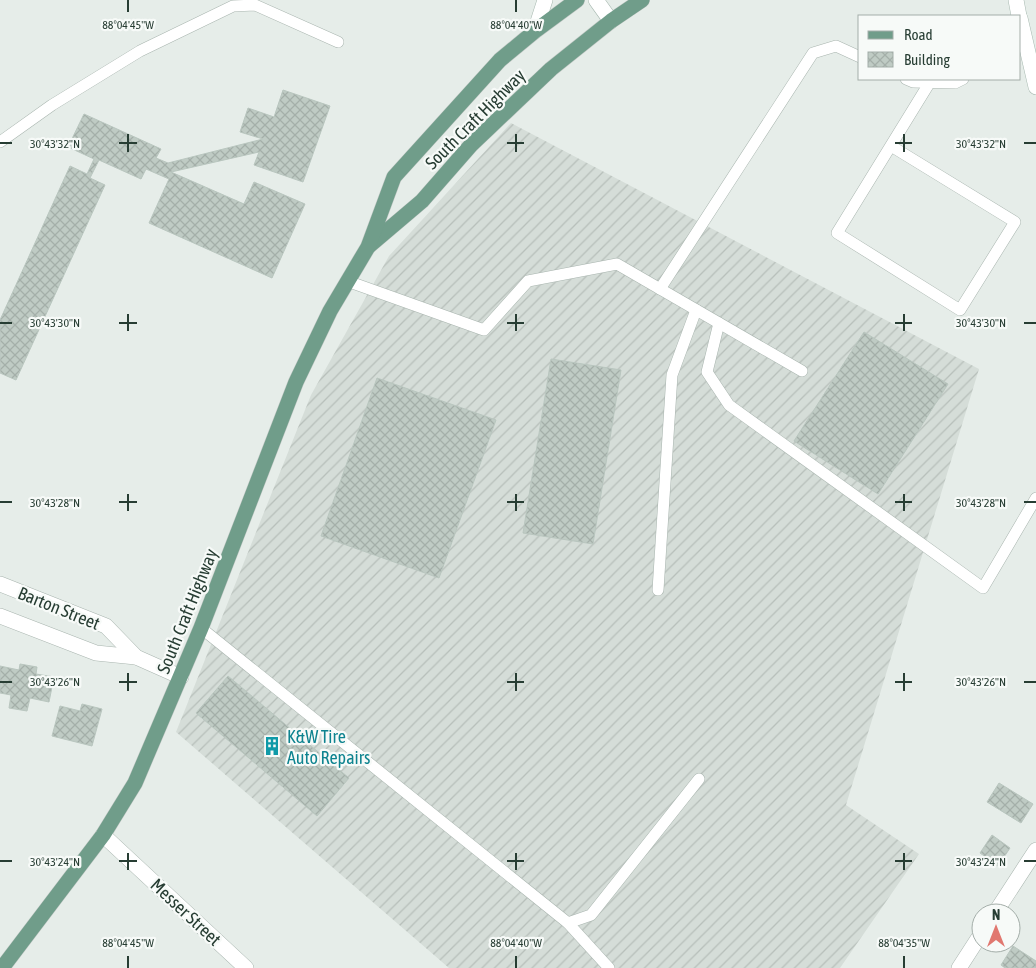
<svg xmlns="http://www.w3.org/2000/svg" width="1036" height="968" font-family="'Asap Condensed',sans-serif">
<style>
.industrial{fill:url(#industrial-furrows)}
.building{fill:url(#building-cross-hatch);stroke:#b9c6bf}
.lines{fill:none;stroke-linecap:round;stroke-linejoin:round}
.lane-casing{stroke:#a9b5af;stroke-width:12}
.street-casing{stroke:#a9b5af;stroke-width:16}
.secondary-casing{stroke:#a6b8af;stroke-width:16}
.primary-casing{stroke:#c3c9c6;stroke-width:16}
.lane{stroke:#fff;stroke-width:11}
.street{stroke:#fff;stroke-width:15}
.secondary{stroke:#fff;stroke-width:15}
.primary{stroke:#709d8a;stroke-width:15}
.ticks{fill:none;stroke:#273d33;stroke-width:2}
.labels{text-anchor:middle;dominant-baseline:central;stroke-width:4.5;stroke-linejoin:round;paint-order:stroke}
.street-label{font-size:18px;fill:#273d33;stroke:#f7faf8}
.culture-label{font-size:18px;fill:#0d838f;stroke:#f7faf8;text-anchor:start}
.ticks-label{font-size:12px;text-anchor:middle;fill:#273d33;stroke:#f7faf8;stroke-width:4.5;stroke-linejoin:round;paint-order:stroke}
</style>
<defs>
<pattern id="industrial-furrows" width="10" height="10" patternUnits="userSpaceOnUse" patternTransform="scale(1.25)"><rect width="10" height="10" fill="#d5ddd8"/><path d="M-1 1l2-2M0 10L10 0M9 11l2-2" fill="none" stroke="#b7bfba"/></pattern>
<pattern id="building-cross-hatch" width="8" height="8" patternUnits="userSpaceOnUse" patternTransform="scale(1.25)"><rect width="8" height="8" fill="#bfcbc4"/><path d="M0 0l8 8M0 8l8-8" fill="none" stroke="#a4afa9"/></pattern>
</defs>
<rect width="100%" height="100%" fill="#e6ede9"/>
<path class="industrial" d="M 511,123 L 979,369 L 846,805 L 919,854 L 840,968 L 449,968 L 176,732 L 311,395 L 389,256 Z"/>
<g class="building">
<path d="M 283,90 L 330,106 L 303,182 L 254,165 L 259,152 L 171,172 L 244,204 L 254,182 L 305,204 L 272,278 L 149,223 L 169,179 L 146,169 L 141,179 L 99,160 L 90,178 L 105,185 L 16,380 L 0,373 L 0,320 L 70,166 L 87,174 L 94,159 L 68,147 L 84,114 L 161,149 L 156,158 L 168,163 L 263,139 L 240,132 L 248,108 L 274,117 Z"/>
<path d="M 864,332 L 948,384 L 878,494 L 794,441 Z"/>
<path d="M 551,359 L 621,370 L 593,544 L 523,533 Z"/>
<path d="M 377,378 L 496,420 L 439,578 L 321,536 Z"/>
<path d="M 20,664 L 37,667 L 36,674 L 54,677 L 49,702 L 30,698 L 27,711 L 9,708 L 11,695 L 0,693 L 0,666 L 19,670 Z"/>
<path d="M 228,676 L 349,778 L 317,816 L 196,713 Z"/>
<path d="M 82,704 L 102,709 L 92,746 L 52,736 L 60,706 L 80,711 Z"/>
<path d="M 999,783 L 1033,804 L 1021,823 L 987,802 Z"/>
<path d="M 992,835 L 1010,848 L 998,866 L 980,853 Z"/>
<path d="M 1013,946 L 1036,961 L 1036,968 L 1005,968 L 1001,965 Z"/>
</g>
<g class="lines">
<g class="lane-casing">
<g id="lane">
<path d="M 906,79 L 913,82 L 955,83 L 963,79"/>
<path d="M 0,142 L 52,105 L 140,51 L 233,6 L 255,5 L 338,42"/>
<path d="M 891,146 L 1015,222 L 960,310 L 837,233 L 930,82"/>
<path d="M 347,281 L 484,330 L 528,281 L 617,264 L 802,371"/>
<path d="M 660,289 L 813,53 L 836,46 L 860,57"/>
<path d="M 719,323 L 707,372 L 729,405 L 983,588 L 1036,498"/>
<path d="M 658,590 L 672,375 L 696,310"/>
<path d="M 201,628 L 568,923 L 591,915 L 699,779"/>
<path d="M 568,923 L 609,968"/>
</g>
</g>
<g class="street-casing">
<g id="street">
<path d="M 0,584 L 106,626 L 136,657"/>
<path d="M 0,616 L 96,653 L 136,657 L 181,677"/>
<path d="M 103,835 L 246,968"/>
<path d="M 995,913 L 1036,850"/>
<path d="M 959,968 L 981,934"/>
</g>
</g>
<g class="secondary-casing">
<g id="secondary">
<path d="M 596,0 L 611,21"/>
<path d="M 1016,0 L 1019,16"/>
<path d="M 1020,18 L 1036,87"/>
<path d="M 535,31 L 545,0"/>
</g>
</g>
<g class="primary-casing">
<g id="primary">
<path d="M 369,246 L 422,201 L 471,145 L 551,69 L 611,21 L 642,0"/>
<path d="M 2,968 L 103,835 L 135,783 L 201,628 L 296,382 L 330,311 L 368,247 L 394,177 L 500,60 L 535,31 L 577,0"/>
</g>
</g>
<use href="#lane" class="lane"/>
<use href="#street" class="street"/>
<use href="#secondary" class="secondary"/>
<use href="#primary" class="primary"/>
</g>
<path class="ticks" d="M 128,0 L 128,12M 516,0 L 516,12M 128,134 L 128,152M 516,134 L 516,152M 904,134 L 904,152M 0,143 L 12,143M 119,143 L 137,143M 507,143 L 524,143M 895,143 L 912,143M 1024,143 L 1036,143M 128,314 L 128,331M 516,314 L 516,331M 904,314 L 904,331M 0,323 L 12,323M 119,323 L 137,323M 507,323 L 524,323M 895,323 L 912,323M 1024,323 L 1036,323M 128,494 L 128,511M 516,494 L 516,511M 904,494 L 904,511M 0,502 L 12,502M 119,502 L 137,502M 507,502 L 524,502M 895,502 L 912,502M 1024,502 L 1036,502M 128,673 L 128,691M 516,673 L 516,691M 904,673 L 904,691M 0,682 L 12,682M 119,682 L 137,682M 507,682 L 524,682M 895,682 L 912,682M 1024,682 L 1036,682M 128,853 L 128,870M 516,853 L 516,870M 904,853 L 904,870M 0,861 L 12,861M 119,861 L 137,861M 507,861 L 524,861M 895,861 L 912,861M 1024,861 L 1036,861M 128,956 L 128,968M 516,956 L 516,968M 904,956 L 904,968"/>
<defs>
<g id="building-bare" transform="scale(1.5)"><path d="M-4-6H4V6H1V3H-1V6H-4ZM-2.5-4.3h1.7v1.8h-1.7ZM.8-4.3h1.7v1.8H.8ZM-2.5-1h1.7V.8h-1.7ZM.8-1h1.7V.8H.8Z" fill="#0f9aa8" stroke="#f7faf8" stroke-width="2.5" paint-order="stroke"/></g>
</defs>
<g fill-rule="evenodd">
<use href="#building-bare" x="272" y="746"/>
</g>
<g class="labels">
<g class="street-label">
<text transform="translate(475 119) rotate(-45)">South Craft Highway</text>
<text transform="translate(59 608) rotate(22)">Barton Street</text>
<text transform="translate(187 611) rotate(-68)">South Craft Highway</text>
<text transform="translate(186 912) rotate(43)">Messer Street</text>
</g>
<g class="culture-label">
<text x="287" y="736">K&amp;W Tire<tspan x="287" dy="21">Auto Repairs</tspan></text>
</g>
</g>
<g class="ticks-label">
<text x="128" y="29">88°04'45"W</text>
<text x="516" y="29">88°04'40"W</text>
<text x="55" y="148">30°43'32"N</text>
<text x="981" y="148">30°43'32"N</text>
<text x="55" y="327">30°43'30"N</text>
<text x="981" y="327">30°43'30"N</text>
<text x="55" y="507">30°43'28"N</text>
<text x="981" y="507">30°43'28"N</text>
<text x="55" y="686">30°43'26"N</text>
<text x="981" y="686">30°43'26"N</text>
<text x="55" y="866">30°43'24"N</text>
<text x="981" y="866">30°43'24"N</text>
<text x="128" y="947">88°04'45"W</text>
<text x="516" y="947">88°04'40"W</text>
<text x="904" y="947">88°04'35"W</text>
</g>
<rect x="858" y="15" width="162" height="65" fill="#f7faf8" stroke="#a4aea9"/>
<rect x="868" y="31" width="25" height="8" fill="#709d8a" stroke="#a4aea9"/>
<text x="904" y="40" font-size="15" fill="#273d33">Road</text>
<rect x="868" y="52" width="25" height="15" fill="url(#building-cross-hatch)" stroke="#a4aea9"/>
<text x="904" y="65" font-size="15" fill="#273d33">Building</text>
<g transform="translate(996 928)"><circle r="24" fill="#f7faf8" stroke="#a4aea9"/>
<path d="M0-4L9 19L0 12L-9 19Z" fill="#e17870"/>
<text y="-8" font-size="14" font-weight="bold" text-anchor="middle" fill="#273d33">N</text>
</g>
</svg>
